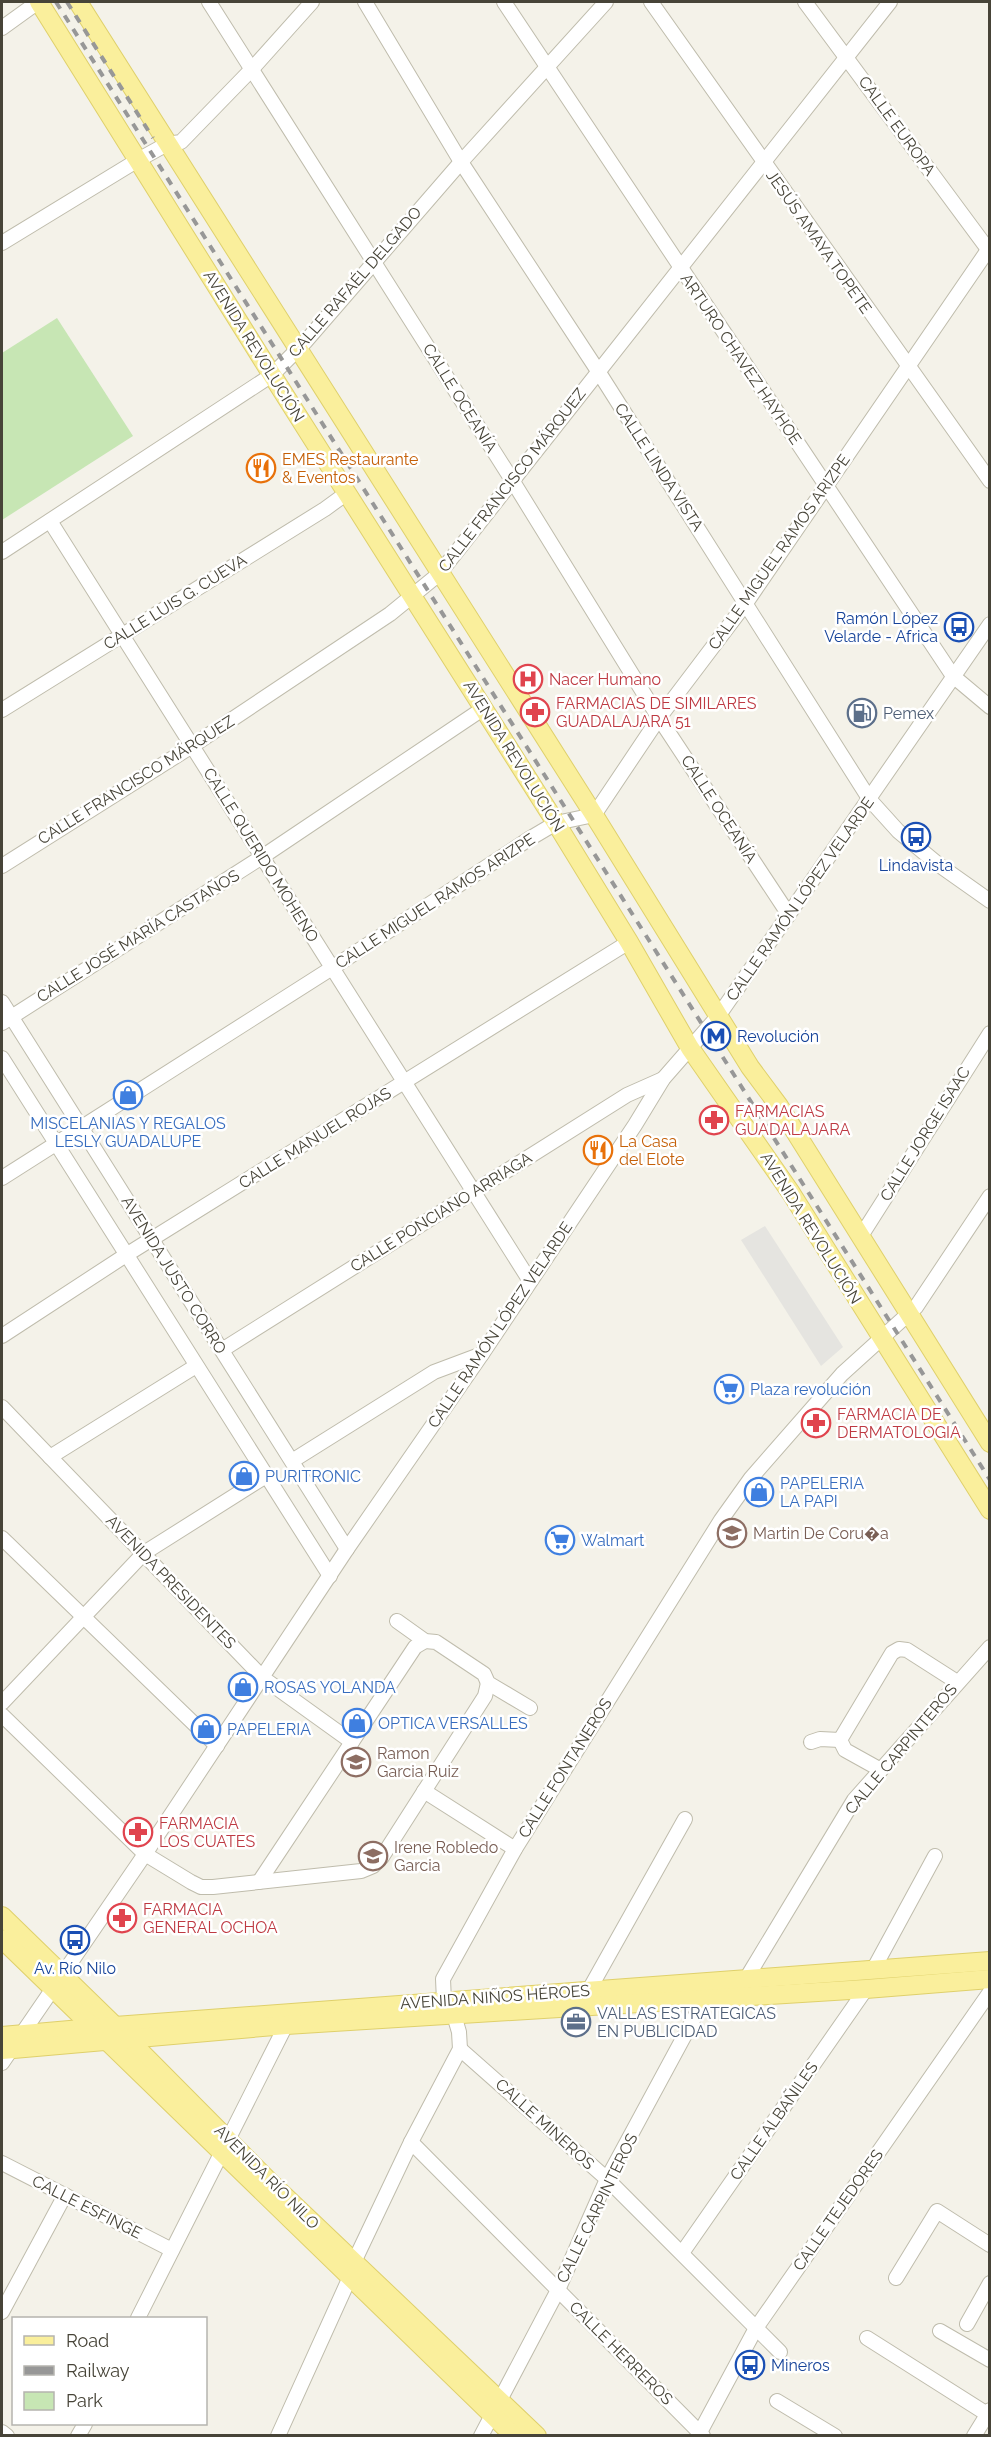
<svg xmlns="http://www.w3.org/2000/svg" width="991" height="2437" font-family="Raleway,sans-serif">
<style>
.green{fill:#c7e6b4}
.parking{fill:#e5e4e0}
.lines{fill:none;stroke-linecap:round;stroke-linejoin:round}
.minor-casing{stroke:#bfbcac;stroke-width:16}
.major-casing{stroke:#dfd06b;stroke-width:20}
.minor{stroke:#fff;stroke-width:14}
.major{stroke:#faef9c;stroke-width:18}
.rail{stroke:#979797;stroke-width:4;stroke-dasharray:8 8;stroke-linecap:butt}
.labels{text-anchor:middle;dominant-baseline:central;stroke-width:5;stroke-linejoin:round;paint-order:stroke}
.street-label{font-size:16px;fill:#474438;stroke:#fff}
.food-label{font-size:16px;fill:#c56008;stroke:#fff;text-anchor:start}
.transit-label{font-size:16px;fill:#164399;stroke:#fff}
.health-label{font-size:16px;fill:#be3a42;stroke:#fff;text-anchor:start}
.service-label{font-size:16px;fill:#4e5e75;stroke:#fff;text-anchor:start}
.shop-label{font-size:16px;fill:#366cbe;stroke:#fff;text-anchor:start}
.education-label{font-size:16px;fill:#785e54;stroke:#fff;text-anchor:start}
</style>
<rect width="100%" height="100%" fill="#f4f2e9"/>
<path class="green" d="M 57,318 L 133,436 L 2,520 L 2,353 Z"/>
<path class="parking" d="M 765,1226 L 843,1347 L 821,1366 L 741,1240 Z"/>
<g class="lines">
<g class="minor-casing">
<g id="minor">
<path d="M 209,2 L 512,480 L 659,718 L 789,915"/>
<path d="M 365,2 L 461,162 L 598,371 L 870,800 L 898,831 L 939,865 L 990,901"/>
<path d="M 504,2 L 953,676 L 990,707"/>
<path d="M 651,2 L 990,481"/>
<path d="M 805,2 L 990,252"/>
<path d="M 2,28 L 38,2"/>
<path d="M 2,243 L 138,160 L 167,144 L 181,142 L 252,69 L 312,2"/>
<path d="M 50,521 L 530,1281"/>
<path d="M 2,552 L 272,375 L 306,341 L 461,162 L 606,2"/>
<path d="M 2,710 L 325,509 L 347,493"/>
<path d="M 2,866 L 192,746 L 390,614 L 439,574 L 890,2"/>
<path d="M 2,1002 L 347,1549"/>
<path d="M 2,1023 L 262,857 L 484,708"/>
<path d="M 2,1058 L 330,1576"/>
<path d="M 2,1178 L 332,968 L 529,839 L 556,823 L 594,815 L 659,718 L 746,603 L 990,247"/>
<path d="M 861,1236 L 990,1033"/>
<path d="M 2,1336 L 126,1255 L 629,942"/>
<path d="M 222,1350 L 627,1095 L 663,1079"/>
<path d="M 2,1407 L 263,1678 L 352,1742"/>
<path d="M 50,1457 L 196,1366"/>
<path d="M 292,1461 L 434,1372 L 482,1354"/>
<path d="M 2,1538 L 217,1746"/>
<path d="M 397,1621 L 425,1641 L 436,1642 L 484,1674 L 488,1683 L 530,1708"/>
<path d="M 2,1703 L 144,1553 L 266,1476"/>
<path d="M 2,1715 L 145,1854 L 191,1882 L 201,1887 L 213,1887 L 361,1871 L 373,1866 L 382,1857 L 485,1696 L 488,1683"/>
<path d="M 840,1740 L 892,1653 L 899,1649 L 907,1650 L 957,1682"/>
<path d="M 840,1740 L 845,1750 L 881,1770"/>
<path d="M 811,1742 L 820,1739 L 840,1740"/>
<path d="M 424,1791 L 515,1849"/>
<path d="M 259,1882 L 415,1647 L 425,1641"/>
<path d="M 873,1970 L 935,1856"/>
<path d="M 746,1979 L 854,1800 L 990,1647"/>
<path d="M 589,1990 L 685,1819"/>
<path d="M 460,2049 L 607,2179 L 780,2352"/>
<path d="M 2,2063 L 145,1854 L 347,1549 L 482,1354 L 635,1125 L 663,1079 L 719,1015 L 990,624"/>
<path d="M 411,2142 L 703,2436"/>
<path d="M 2,2163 L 172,2250"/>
<path d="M 682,2253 L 866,1989"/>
<path d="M 896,2278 L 937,2211 L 990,2245"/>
<path d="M 2,2312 L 65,2195"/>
<path d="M 138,2318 L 286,2025 L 287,2017"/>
<path d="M 967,2324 L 990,2283"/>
<path d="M 940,2331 L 990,2360"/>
<path d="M 867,2338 L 987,2414"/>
<path d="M 777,2401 L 835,2436"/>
<path d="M 2,2432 L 7,2436"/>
<path d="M 78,2436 L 85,2424"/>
<path d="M 278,2436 L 350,2277 L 354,2262 L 411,2142 L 460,2049 L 459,2032 L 454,2015 L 444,2001 L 443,1979 L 515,1849 L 721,1520 L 751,1478 L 842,1374 L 916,1307 L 990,1196"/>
<path d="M 481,2436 L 558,2290 L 607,2179 L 707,1994"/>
<path d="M 698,2436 L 756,2328 L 990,1992"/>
<path d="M 974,2436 L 990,2410"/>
</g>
</g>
<g class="major-casing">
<g id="major">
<path d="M 39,2 L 272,375 L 556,823 L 629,942 L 690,1048 L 791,1193 L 990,1510"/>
<path d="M 78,2 L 594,815 L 750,1067 L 779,1106 L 990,1443"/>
<path d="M 2,1916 L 115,2026 L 272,2184 L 537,2436"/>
<path d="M 2,1939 L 514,2436"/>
<path d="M 2,2036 L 115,2026 L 990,1961"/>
<path d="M 2,2050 L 286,2025 L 866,1989 L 990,1979"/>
</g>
</g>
<use href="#minor" class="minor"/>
<use href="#major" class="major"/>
<g class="rail">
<path d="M 56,2 L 990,1480"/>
<path d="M 67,2 L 153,138"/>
</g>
</g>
<defs>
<g id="restaurant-ring" transform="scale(1.5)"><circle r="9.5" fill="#fff" stroke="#e8710a" stroke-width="1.5"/><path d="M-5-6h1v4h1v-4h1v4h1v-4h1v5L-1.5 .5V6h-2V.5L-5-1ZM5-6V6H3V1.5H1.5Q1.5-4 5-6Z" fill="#e8710a"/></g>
<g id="bus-ring" transform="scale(1.5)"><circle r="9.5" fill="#fff" stroke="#1a4fb4" stroke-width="1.5"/><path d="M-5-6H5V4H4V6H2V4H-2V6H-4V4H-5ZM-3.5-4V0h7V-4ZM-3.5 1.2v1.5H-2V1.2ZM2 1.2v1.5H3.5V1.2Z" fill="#1a4fb4"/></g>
<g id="hospital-ring" transform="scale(1.5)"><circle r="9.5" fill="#fff" stroke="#e0444e" stroke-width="1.5"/><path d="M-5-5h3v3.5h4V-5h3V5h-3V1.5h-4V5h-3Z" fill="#e0444e"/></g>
<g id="pharmacy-ring" transform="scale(1.5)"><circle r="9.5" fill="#fff" stroke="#e0444e" stroke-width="1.5"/><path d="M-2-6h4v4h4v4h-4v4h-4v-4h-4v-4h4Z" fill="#e0444e"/></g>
<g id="fuel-ring" transform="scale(1.5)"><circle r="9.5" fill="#fff" stroke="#5c6f8a" stroke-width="1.5"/><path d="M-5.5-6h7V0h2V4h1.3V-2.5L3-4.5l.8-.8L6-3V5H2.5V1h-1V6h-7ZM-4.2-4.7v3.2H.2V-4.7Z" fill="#5c6f8a"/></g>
<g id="metro-ring" transform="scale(1.5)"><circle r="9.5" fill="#fff" stroke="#1a4fb4" stroke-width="1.5"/><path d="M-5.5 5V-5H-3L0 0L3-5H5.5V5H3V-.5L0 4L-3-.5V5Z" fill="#1a4fb4"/></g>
<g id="shop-ring" transform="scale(1.5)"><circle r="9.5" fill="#fff" stroke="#3f7fe0" stroke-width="1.5"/><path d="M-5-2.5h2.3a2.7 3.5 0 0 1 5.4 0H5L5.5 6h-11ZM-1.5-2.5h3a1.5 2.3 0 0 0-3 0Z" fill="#3f7fe0"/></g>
<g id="supermarket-ring" transform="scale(1.5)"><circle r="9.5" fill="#fff" stroke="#3f7fe0" stroke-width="1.5"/><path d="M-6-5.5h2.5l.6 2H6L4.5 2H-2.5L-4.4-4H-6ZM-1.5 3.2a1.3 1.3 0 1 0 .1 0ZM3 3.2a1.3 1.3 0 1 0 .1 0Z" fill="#3f7fe0"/></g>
<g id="school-ring" transform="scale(1.5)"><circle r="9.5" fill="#fff" stroke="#8d6e63" stroke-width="1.5"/><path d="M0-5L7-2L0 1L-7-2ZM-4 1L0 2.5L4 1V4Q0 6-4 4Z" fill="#8d6e63"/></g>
<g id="office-ring" transform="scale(1.5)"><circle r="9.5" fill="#fff" stroke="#5c6f8a" stroke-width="1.5"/><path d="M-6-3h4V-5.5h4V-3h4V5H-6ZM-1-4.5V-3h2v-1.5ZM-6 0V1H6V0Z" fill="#5c6f8a"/></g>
</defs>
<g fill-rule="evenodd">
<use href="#restaurant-ring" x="261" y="468"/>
<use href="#bus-ring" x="959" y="627"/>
<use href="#hospital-ring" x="528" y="679"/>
<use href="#pharmacy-ring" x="535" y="712"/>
<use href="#fuel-ring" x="862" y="713"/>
<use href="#bus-ring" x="916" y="837"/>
<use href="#metro-ring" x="716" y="1036"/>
<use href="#shop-ring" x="128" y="1095"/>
<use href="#pharmacy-ring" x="714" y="1120"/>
<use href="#restaurant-ring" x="598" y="1150"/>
<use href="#supermarket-ring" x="729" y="1389"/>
<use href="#pharmacy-ring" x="816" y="1423"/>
<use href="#shop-ring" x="244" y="1476"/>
<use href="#shop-ring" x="759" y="1492"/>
<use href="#school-ring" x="732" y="1533"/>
<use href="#supermarket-ring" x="560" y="1540"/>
<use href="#shop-ring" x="243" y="1687"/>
<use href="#shop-ring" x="357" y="1723"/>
<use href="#shop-ring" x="206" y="1729"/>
<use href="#school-ring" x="356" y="1762"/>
<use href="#pharmacy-ring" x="138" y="1832"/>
<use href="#school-ring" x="373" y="1856"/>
<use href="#pharmacy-ring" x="122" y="1918"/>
<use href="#bus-ring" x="75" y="1940"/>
<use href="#office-ring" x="576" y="2022"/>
<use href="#bus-ring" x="750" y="2365"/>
</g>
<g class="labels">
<g class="street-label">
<text transform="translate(897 126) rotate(54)">CALLE EUROPA</text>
<text transform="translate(819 242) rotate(55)">JESÚS AMAYA TOPETE</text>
<text transform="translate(355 282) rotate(-49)">CALLE RAFAÉL DELGADO</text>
<text transform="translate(254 346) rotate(58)">AVENIDA REVOLUCIÓN</text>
<text transform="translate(741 359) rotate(56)">ARTURO CHAVEZ HAYHOE</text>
<text transform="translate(460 398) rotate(58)">CALLE OCEANÍA</text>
<text transform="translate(659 467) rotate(57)">CALLE LINDA VISTA</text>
<text transform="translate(512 480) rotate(-52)">CALLE FRANCISCO MÁRQUEZ</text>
<text transform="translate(779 552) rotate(-55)">CALLE MIGUEL RAMOS ARIZPE</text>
<text transform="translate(175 602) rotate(-32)">CALLE LUIS G. CUEVA</text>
<text transform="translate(514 756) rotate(58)">AVENIDA REVOLUCIÓN</text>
<text transform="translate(136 780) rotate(-32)">CALLE FRANCISCO MÁRQUEZ</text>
<text transform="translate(719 809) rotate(57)">CALLE OCEANÍA</text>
<text transform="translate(261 855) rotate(58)">CALLE QUERIDO MOHENO</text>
<text transform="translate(800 899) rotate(-55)">CALLE RAMÓN LÓPEZ VELARDE</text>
<text transform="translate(435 901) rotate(-33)">CALLE MIGUEL RAMOS ARIZPE</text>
<text transform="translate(138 936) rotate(-32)">CALLE JOSÉ MARÍA CASTAÑOS</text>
<text transform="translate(925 1134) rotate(-58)">CALLE JORGE ISAAC</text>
<text transform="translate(315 1138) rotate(-32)">CALLE MANUEL ROJAS</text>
<text transform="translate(441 1212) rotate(-32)">CALLE PONCIANO ARRIAGA</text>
<text transform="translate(811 1228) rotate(58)">AVENIDA REVOLUCIÓN</text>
<text transform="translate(174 1275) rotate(58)">AVENIDA JUSTO CORRO</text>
<text transform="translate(500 1325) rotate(-56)">CALLE RAMÓN LÓPEZ VELARDE</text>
<text transform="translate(171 1582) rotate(46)">AVENIDA PRESIDENTES</text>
<text transform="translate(901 1749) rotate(-50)">CALLE CARPINTEROS</text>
<text transform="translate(565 1768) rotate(-58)">CALLE FONTANEROS</text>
<text transform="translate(495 1997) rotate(-4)">AVENIDA NIÑOS HÉROES</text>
<text transform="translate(774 2121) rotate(-55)">CALLE ALBAÑILES</text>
<text transform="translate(545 2124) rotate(42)">CALLE MINEROS</text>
<text transform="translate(267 2177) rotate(45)">AVENIDA RÍO NILO</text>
<text transform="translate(87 2207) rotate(27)">CALLE ESFINGE</text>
<text transform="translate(597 2208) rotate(-64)">CALLE CARPINTEROS</text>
<text transform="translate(838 2210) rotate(-55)">CALLE TEJEDORES</text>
<text transform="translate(621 2353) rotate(45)">CALLE HERREROS</text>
</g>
<g class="food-label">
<text x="282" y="459">EMES Restaurante<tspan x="282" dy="18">&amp; Eventos</tspan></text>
<text x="619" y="1141">La Casa<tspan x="619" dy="18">del Elote</tspan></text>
</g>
<g class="transit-label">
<text x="938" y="618" text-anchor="end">Ramón López<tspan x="938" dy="18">Velarde - Africa</tspan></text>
<text x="916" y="865">Lindavista</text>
<text x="737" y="1036" text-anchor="start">Revolución</text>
<text x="75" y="1968">Av. Río Nilo</text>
<text x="771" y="2365" text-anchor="start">Mineros</text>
</g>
<g class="health-label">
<text x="549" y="679">Nacer Humano</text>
<text x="556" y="703">FARMACIAS DE SIMILARES<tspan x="556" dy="18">GUADALAJARA 51</tspan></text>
<text x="735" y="1111">FARMACIAS<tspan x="735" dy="18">GUADALAJARA</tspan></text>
<text x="837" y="1414">FARMACIA DE<tspan x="837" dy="18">DERMATOLOGIA</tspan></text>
<text x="159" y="1823">FARMACIA<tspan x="159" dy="18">LOS CUATES</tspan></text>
<text x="143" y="1909">FARMACIA<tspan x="143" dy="18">GENERAL OCHOA</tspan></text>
</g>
<g class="service-label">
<text x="883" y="713">Pemex</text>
<text x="597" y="2013">VALLAS ESTRATEGICAS<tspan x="597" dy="18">EN PUBLICIDAD</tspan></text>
</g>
<g class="shop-label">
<text x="128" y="1123" text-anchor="middle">MISCELANIAS Y REGALOS<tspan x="128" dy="18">LESLY GUADALUPE</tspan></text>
<text x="750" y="1389">Plaza revolución</text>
<text x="265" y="1476">PURITRONIC</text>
<text x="780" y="1483">PAPELERIA<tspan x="780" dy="18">LA PAPI</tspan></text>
<text x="581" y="1540">Walmart</text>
<text x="264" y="1687">ROSAS YOLANDA</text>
<text x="378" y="1723">OPTICA VERSALLES</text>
<text x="227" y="1729">PAPELERIA</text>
</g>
<g class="education-label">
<text x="753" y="1533">Martin De Coru�a</text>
<text x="377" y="1753">Ramon<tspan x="377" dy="18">Garcia Ruiz</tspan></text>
<text x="394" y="1847">Irene Robledo<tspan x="394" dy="18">Garcia</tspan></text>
</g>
</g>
<rect width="991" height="2437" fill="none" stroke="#474438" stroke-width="6"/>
<rect x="12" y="2317" width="195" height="108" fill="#ffffff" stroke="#b5b4af" stroke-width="1.5"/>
<rect x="24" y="2336" width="30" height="9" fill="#faef9c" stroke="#b5b4af" stroke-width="1.5"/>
<text x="66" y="2347" font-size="18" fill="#474438">Road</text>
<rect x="24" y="2366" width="30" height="9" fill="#979797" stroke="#b5b4af" stroke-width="1.5"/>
<text x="66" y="2377" font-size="18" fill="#474438">Railway</text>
<rect x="24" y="2392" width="30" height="18" fill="#c7e6b4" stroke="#b5b4af" stroke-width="1.5"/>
<text x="66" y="2407" font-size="18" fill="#474438">Park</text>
</svg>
